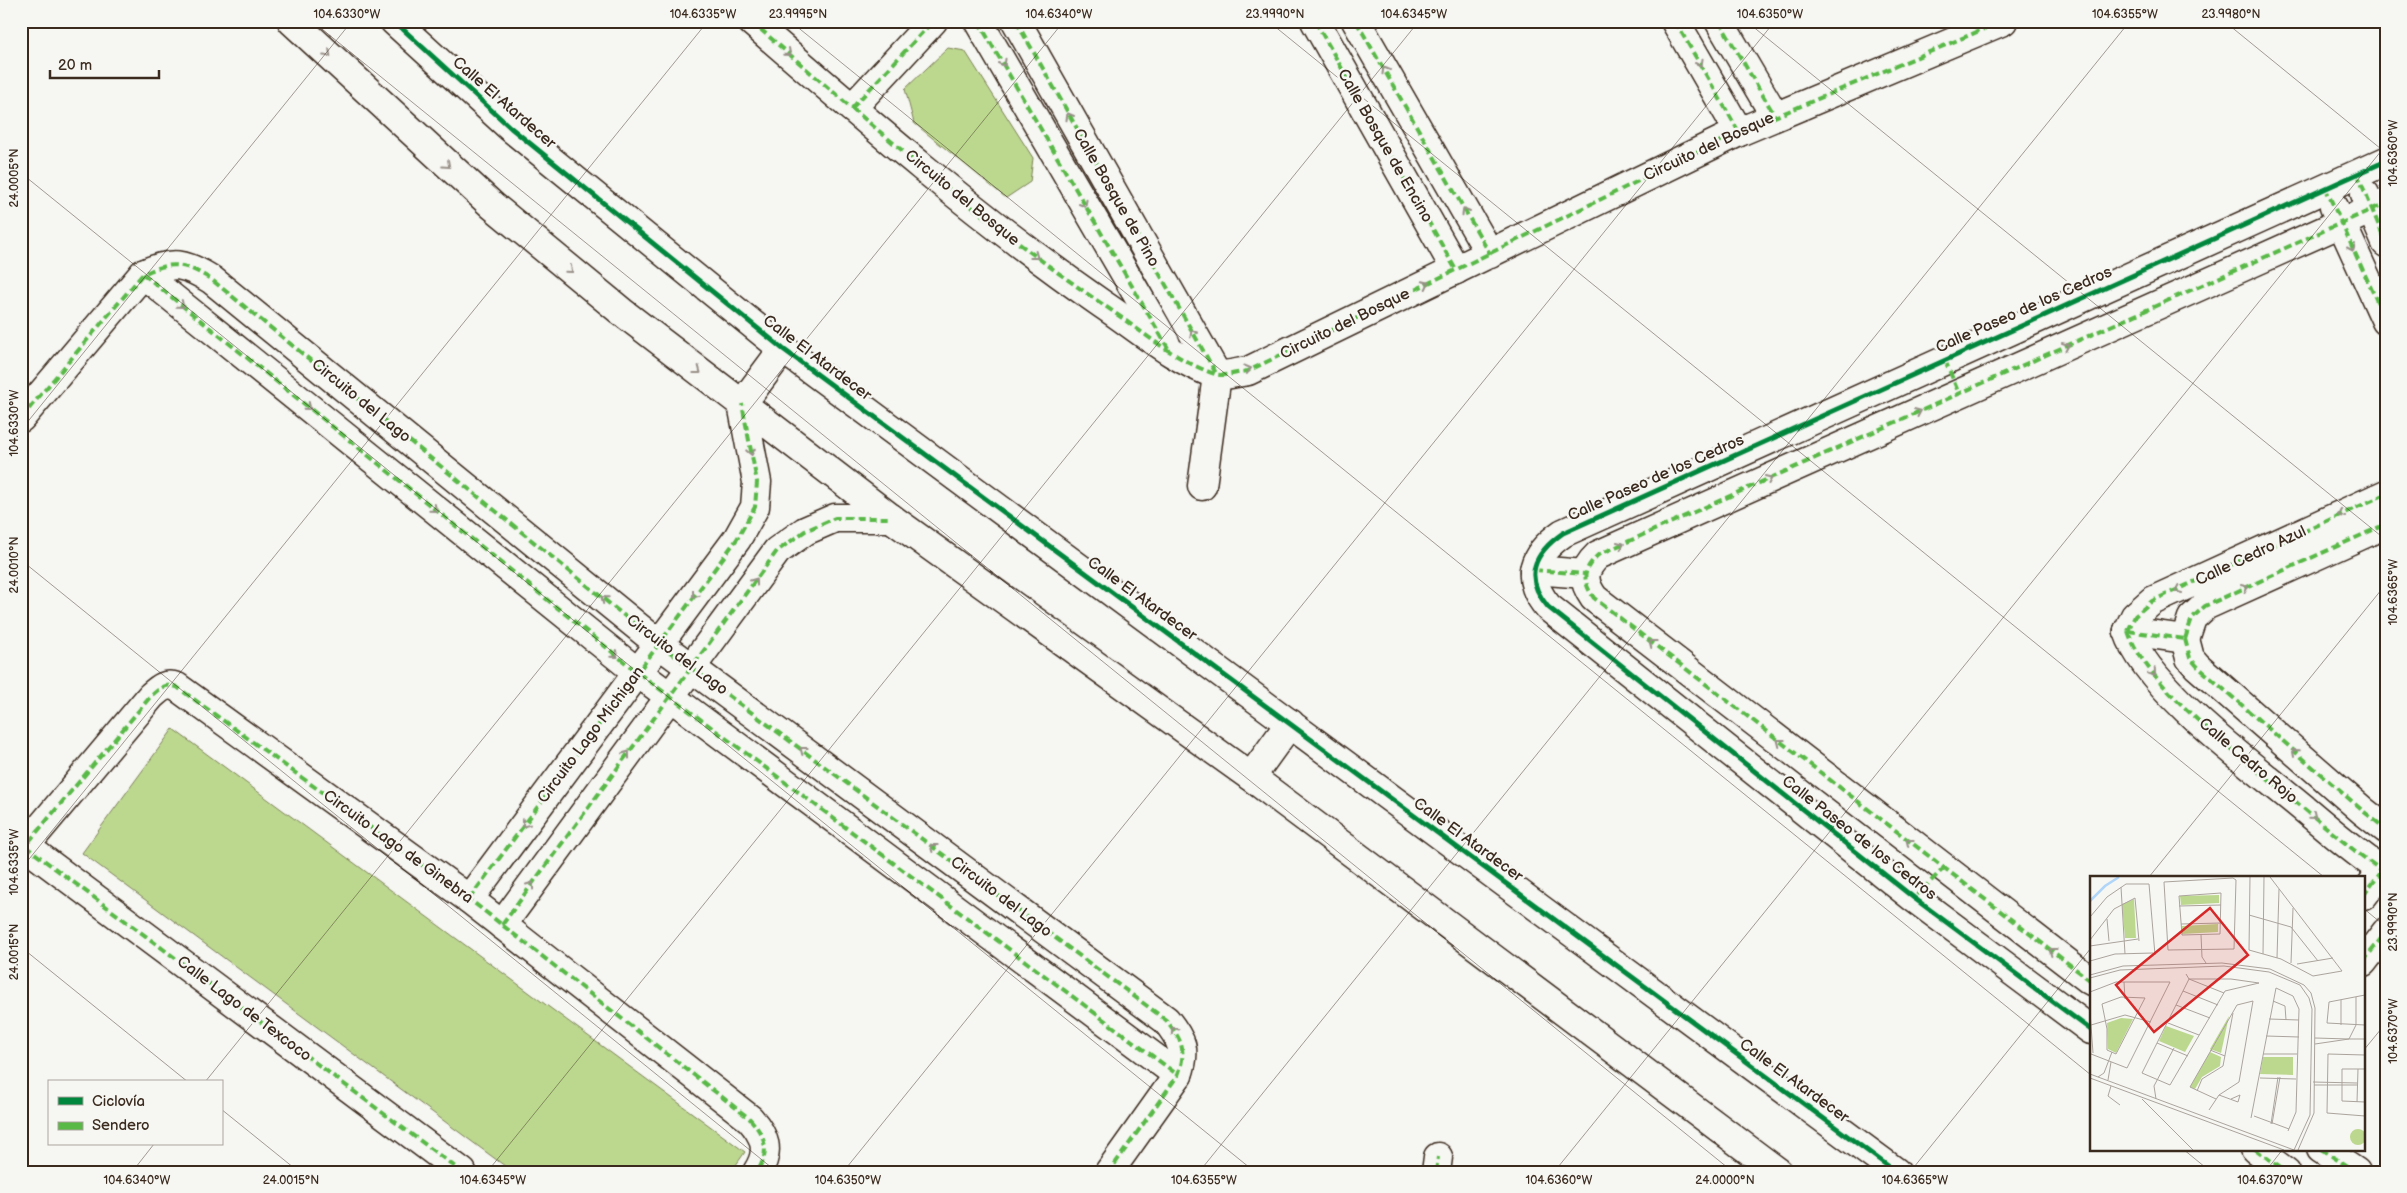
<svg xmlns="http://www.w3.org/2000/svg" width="2407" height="1193" font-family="'Balsamiq Sans',sans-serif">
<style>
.green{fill:#bcd88f;stroke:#7c8156}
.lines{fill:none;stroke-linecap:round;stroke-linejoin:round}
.minor-casing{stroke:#3b2a1e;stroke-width:31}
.tertiary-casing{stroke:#3b2a1e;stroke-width:31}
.minor{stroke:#f6f6f2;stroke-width:28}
.tertiary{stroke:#f6f6f2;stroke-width:28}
.quiet{stroke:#58b947;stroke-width:4;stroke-dasharray:8 4;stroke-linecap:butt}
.cycleway-casing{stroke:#f6f6f2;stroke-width:8}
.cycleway{stroke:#00873e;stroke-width:5}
.oneway{stroke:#989088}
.ticks{fill:none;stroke:#3b2a1e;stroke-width:1;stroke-opacity:0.45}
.labels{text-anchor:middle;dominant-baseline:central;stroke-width:5;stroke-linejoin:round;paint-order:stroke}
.street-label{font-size:16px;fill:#3b2a1e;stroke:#f6f6f2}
.inset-river{fill:none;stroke:#afd5f9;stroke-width:2.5}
.inset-road{fill:none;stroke:#aba49d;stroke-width:1}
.view{fill:#d62828;fill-opacity:0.15;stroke:#d62828;stroke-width:2.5}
.inset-edge{fill:none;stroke:#3b2a1e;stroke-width:2.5}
.neatline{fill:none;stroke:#3b2a1e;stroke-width:2}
.ticks-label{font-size:12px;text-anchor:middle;fill:#3b2a1e}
</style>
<rect width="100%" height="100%" fill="#f6f6f2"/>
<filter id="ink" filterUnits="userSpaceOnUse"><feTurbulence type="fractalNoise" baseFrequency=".02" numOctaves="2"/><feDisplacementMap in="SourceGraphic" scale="10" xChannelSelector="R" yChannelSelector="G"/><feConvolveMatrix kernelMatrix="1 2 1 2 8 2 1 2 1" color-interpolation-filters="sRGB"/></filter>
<g filter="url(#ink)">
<g class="green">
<path d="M 948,48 L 965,51 L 1033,158 L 1030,182 L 1006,198 L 914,123 L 905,89 Z"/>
<path d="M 173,729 L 745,1152 L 731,1172 L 513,1172 L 82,853 Z"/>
</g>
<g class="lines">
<g class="minor-casing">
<g id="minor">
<path d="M 751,21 C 865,120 978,218 1102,304 C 1138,328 1174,360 1215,374 C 1224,377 1239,372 1248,371 L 1739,132 L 2003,21"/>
<path d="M 978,21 L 1166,344"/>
<path d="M 1016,21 L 1217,375 L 1202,486"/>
<path d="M 1315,21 L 1456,270"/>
<path d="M 1356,21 L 1490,254"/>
<path d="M 1675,21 L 1739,132"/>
<path d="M 1719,21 L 1775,116"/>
<path d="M 852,108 L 933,21"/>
<path d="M 2365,194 L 2386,243"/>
<path d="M 2334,207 L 2386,321"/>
<path d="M 143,274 L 637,672 L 1178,1075"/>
<path d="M 21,418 L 143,274 C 173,260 185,263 212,280 L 659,644 L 1166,1020 C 1182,1040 1187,1050 1178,1075 L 1109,1172"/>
<path d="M 1534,570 L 1585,574"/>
<path d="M 2128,631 C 2145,686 2246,761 2291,798 C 2322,823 2352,851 2386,873"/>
<path d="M 2128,631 L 2135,616 L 2152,601 L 2386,494"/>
<path d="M 2128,631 L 2185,639"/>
<path d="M 2185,639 L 2190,658 L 2197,666 L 2363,811 L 2386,829"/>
<path d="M 2185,639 L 2192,618 L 2205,606 L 2386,524"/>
<path d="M 25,846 L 462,1172"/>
<path d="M 21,851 L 151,696 C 160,688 165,683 177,687 L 469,899 L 750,1119 C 765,1136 771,1151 757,1172"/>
<path d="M 2363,896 L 2386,866"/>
<path d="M 469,899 L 737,539 L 755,507 L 757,482 L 742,404"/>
<path d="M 502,925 L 777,551 L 805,531 L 835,518 L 891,518"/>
<path d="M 2363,962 L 2386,932"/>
<path d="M 2091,981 L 1594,598 C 1582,581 1582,570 1598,555 L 2386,203"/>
<path d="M 2091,1030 L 1914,898 L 1548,607 C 1523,577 1533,554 1563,533 L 2386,161"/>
<path d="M 2255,1149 L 2286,1172"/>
<path d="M 2321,1149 L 2356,1172"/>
<path d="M 1436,1172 L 1438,1157"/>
</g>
</g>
<g class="tertiary-casing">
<g id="tertiary">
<path d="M 292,21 L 493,206 L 622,312 L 891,518 L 1251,777 L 1778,1172"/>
<path d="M 394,21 L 511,128 L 783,349 L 1896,1172"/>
<path d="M 742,404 L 783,349"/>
<path d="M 1251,777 L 1290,723"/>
</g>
</g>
<use href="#minor" class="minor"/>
<use href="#tertiary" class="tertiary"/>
<g class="quiet">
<path d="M 751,21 C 865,120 978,218 1102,304 C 1138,328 1174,360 1215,374 C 1224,377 1239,372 1248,371 L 1739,132 L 2003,21"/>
<path d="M 978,21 L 1168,348"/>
<path d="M 1016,21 L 1217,375"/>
<path d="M 1315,21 L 1456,270"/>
<path d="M 1356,21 L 1490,254"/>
<path d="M 1675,21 L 1739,132"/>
<path d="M 1719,21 L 1775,116"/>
<path d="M 852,108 L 933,21"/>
<path d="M 2357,173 L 2386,243"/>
<path d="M 2325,187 L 2386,321"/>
<path d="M 143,274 L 637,672 L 1178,1075"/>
<path d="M 1945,360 L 1959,394"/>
<path d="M 21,418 L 143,274 C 173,260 185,263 212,280 L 659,644 L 1166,1020 C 1182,1040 1187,1050 1178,1075 L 1109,1172"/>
<path d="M 1534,570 L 1585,574"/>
<path d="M 2128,631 C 2145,686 2246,761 2291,798 C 2322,823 2352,851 2386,873"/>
<path d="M 2128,631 L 2135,616 L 2152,601 L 2386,494"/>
<path d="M 2128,631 L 2185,639"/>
<path d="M 2185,639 L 2190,658 L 2197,666 L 2363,811 L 2386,829"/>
<path d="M 2185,639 L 2192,618 L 2205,606 L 2386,524"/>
<path d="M 25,846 L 462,1172"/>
<path d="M 21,851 L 151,696 C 160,688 165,683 177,687 L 469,899 L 750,1119 C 765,1136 771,1151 757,1172"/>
<path d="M 2363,896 L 2386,866"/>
<path d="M 1914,898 L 1943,869"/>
<path d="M 469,899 L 737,539 L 755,507 L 757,482 L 742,404"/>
<path d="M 502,925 L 777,551 L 805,531 L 835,518 L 891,518"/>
<path d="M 2363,962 L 2386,932"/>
<path d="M 2091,981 L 1594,598 C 1582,581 1582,570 1598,555 L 2386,203"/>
<path d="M 2255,1149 L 2286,1172"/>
<path d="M 2321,1149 L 2356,1172"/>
<path d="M 1436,1172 L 1438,1157"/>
</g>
<g class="cycleway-casing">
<g id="cycleway">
<path d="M 394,21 L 511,128 L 783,349 L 1896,1172"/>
<path d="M 2091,1030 L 1914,898 L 1548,607 C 1523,577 1533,554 1563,533 L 2386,161"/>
</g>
</g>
<use href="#cycleway" class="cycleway"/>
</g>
<defs><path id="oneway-chevron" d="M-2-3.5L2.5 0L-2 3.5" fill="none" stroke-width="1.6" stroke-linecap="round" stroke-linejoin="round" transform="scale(1.25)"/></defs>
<g class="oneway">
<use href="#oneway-chevron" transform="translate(788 53) rotate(41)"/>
<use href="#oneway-chevron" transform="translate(328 54) rotate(43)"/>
<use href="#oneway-chevron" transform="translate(1003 63) rotate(60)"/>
<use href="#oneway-chevron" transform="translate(1700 63) rotate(60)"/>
<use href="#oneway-chevron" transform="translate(1385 70) rotate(-120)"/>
<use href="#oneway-chevron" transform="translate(1069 116) rotate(-120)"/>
<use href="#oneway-chevron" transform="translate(447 165) rotate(42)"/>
<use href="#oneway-chevron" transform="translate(1084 204) rotate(60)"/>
<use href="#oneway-chevron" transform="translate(1465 211) rotate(-120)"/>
<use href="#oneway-chevron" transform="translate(2352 248) rotate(66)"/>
<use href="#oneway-chevron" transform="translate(1035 256) rotate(37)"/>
<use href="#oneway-chevron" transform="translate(570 270) rotate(39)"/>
<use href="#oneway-chevron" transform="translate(1426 284) rotate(-26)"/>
<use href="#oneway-chevron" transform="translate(181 305) rotate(39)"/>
<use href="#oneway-chevron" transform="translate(1193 333) rotate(-120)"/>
<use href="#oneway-chevron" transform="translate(2066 346) rotate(-24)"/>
<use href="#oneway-chevron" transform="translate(1248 369) rotate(-17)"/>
<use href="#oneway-chevron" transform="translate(698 371) rotate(37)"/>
<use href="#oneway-chevron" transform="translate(308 407) rotate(39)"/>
<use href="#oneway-chevron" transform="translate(1918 412) rotate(-24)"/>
<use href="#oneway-chevron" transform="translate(751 452) rotate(79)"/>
<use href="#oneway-chevron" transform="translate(1769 479) rotate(-24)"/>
<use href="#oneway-chevron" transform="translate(434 509) rotate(39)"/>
<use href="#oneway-chevron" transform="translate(2341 514) rotate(155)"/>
<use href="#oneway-chevron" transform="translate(1621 545) rotate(-24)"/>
<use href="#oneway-chevron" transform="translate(755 581) rotate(-54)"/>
<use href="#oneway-chevron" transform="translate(2245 588) rotate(-24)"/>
<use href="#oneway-chevron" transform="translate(2178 590) rotate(155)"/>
<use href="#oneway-chevron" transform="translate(695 595) rotate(127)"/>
<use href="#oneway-chevron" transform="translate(604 599) rotate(-141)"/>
<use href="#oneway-chevron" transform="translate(1652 643) rotate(-142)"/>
<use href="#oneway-chevron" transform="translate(615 655) rotate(39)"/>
<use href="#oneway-chevron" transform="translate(2153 673) rotate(51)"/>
<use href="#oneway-chevron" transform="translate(1780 742) rotate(-142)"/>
<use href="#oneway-chevron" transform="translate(803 750) rotate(-143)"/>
<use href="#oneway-chevron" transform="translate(2295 752) rotate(-139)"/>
<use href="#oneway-chevron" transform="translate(627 754) rotate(-54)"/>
<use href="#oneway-chevron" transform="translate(2313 816) rotate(39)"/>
<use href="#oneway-chevron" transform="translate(525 824) rotate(127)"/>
<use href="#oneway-chevron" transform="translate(1909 842) rotate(-142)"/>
<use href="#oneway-chevron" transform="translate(933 847) rotate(-143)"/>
<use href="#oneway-chevron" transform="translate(531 885) rotate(-54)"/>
<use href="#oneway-chevron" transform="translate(2052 951) rotate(-143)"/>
<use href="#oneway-chevron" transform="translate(1174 1030) rotate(-125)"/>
</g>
</g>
<path class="ticks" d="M 312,21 L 1733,1172M 790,21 L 2091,1075M 1268,21 L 2324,877M 1746,21 L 2386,540M 2224,21 L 2386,153M 21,173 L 1255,1172M 21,430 L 352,21M 21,560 L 777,1172M 21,869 L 708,21M 2149,877 L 2386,584M 2363,908 L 2386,927M 21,947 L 188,1082M 2363,1051 L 2386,1023M 205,1082 L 1064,21M 221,1109 L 299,1172M 2183,1149 L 2211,1172M 132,1172 L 154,1144M 487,1172 L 1419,21M 843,1172 L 1775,21M 1199,1172 L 2130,21M 1554,1172 L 2386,145M 1910,1172 L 2091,948M 2265,1172 L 2283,1149"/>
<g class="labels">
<g class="street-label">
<text transform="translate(504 103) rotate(41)">Calle El Atardecer</text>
<text transform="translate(1385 146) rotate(60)">Calle Bosque de Encino</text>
<text transform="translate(1709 147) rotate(-25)">Circuito del Bosque</text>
<text transform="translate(962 198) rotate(39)">Circuito del Bosque</text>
<text transform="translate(1116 198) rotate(60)">Calle Bosque de Pino</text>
<text transform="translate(2024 310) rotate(-24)">Calle Paseo de los Cedros</text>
<text transform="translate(1345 324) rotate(-26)">Circuito del Bosque</text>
<text transform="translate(817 358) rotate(37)">Calle El Atardecer</text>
<text transform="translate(361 401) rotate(39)">Circuito del Lago</text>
<text transform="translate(1656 478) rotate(-24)">Calle Paseo de los Cedros</text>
<text transform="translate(2251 556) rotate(-25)">Calle Cedro Azul</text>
<text transform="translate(1142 599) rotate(36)">Calle El Atardecer</text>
<text transform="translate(677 655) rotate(37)">Circuito del Lago</text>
<text transform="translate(591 735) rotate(-53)">Circuito Lago Michigan</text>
<text transform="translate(2248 761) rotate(40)">Calle Cedro Rojo</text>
<text transform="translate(1859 838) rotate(38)">Calle Paseo de los Cedros</text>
<text transform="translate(1468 840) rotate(36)">Calle El Atardecer</text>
<text transform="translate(398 847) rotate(36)">Circuito Lago de Ginebra</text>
<text transform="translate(1001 897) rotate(37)">Circuito del Lago</text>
<text transform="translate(244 1009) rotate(37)">Calle Lago de Texcoco</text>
<text transform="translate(1794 1081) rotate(36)">Calle El Atardecer</text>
</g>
</g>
<g transform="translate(2090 876)">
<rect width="275" height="275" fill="#f6f6f2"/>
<path d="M 129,19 L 129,27 L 91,29 L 90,20 ZM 44,23 L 46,62 L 35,62 L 32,28 ZM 128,48 L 128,56 L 92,58 L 92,50 ZM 139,140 L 131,177 L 120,173 ZM 31,142 L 43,143 L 26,177 L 18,173 L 17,147 ZM 76,150 L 104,160 L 95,176 L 69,165 ZM 120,176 L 131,181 L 130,190 L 112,201 L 105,213 L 100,211 ZM 173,181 L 203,181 L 203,199 L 170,198 ZM260 261a8 8 0 1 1 16 0a8 8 0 1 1-16 0Z" fill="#bcd88f"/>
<path class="inset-river" d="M 0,25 L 15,10 L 29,1"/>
<path class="inset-road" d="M 31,11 L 35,78M 131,17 L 130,58 L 92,59 L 89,20 ZM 45,22 L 49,65M 89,30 L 131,29M 159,39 L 201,51 L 228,85M 0,41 L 17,21 L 36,8 L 59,8 L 65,79M 17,43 L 19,65M 91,48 L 131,47M 111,59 L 112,81 L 116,87M 0,64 L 24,33 L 45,22M 0,70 L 48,63M 78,74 L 74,6 L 143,2 L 146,4 L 144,73M 78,74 L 144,73M 159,74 L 191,83 L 223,100 L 252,95 L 180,1M 159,74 L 160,1M 173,78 L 174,1M 187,82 L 189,13M 0,85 L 25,78 L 63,77M 201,87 L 203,32M 207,88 L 243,82M 96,98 L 99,103 L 134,117M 0,99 L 33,90 L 132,87 L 180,93 L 214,109 L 221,117 L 225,132 L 224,237 L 208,274M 0,102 L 30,94 L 134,90 L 179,96 L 210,109 L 219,122 L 222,133 L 220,239 L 204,274M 99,103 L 141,103 L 169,107 L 135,115 L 80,209 L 52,197 ZM 34,106 L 35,123M 186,112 L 203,120 L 209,133 L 206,236 L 198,255M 93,115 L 128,129M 0,116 L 26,106 L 80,106M 275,119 L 239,126 L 237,147 L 275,149M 183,125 L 195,130 L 196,144M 12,128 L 17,153 L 17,174 L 26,178 L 55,122M 12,128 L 31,121 L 55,122M 86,129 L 120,142M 0,136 L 3,177M 179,143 L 209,144M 78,147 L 109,159M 1,149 L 35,139 L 61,146M 251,149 L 251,124M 176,160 L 209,161M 259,163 L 266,149 L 266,121M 259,163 L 275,163M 67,167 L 98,180M 225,168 L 259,163 L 225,162M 120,174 L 135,180M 1,178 L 37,192M 173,178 L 207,178M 275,179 L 238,178 L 237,237 L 275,240M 37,192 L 80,106M 275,193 L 252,193 L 252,225 L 275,226M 0,198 L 204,274M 8,201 L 14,197 L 22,176M 0,202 L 194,274M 170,202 L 206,203M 18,204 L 21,186M 223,206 L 267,207M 224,209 L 267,209M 21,210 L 18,220 L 30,229M 107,215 L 112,203 L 133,190 L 143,137M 129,219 L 148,226 L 150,219 L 141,223M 52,223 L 103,274M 66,223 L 64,210 L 84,172M 267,226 L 268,193M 119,234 L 129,219 L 149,206 L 163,125 L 147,129 L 100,211 L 126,223M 164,240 L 199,253M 161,242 L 186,112M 181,248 L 188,201M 182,248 L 190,201"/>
<path class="view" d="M 120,32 L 158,79 L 64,156 L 26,109 Z"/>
<rect width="275" height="275" class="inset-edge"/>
</g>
<rect width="2407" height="1193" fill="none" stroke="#f6f6f2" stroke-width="55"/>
<rect x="48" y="1080" width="175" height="65" fill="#f6f6f2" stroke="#aba49d"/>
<rect x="58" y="1097" width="25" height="8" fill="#00873e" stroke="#aba49d"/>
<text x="92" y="1106" font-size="15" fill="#3b2a1e">Ciclovía</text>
<rect x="58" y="1122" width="25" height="8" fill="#58b947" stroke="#aba49d"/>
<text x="92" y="1130" font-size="15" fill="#3b2a1e">Sendero</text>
<path d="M50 70v8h109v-8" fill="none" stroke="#3b2a1e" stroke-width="2.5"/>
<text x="58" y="70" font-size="15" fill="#3b2a1e" stroke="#f6f6f2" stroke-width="4" paint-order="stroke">20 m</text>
<rect x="28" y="28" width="2352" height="1138" class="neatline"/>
<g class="ticks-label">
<text x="347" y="18">104.6330°W</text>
<text x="703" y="18">104.6335°W</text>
<text x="798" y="18">23.9995°N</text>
<text x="1059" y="18">104.6340°W</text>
<text x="1275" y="18">23.9990°N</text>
<text x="1414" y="18">104.6345°W</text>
<text x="1770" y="18">104.6350°W</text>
<text x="2125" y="18">104.6355°W</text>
<text x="2231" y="18">23.9980°N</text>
<text transform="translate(2393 153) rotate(-90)" y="4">104.6360°W</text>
<text transform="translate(14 178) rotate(-90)" y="4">24.0005°N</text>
<text transform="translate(14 423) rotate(-90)" y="4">104.6330°W</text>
<text transform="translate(14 565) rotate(-90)" y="4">24.0010°N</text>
<text transform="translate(2393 592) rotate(-90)" y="4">104.6365°W</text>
<text transform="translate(14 862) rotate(-90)" y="4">104.6335°W</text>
<text transform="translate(2393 922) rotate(-90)" y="4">23.9990°N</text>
<text transform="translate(14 952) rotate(-90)" y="4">24.0015°N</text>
<text transform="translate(2393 1031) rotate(-90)" y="4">104.6370°W</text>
<text x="137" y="1184">104.6340°W</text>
<text x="291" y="1184">24.0015°N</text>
<text x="493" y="1184">104.6345°W</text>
<text x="848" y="1184">104.6350°W</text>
<text x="1204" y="1184">104.6355°W</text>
<text x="1559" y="1184">104.6360°W</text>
<text x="1725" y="1184">24.0000°N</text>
<text x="1915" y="1184">104.6365°W</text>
<text x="2270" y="1184">104.6370°W</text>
</g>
</svg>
